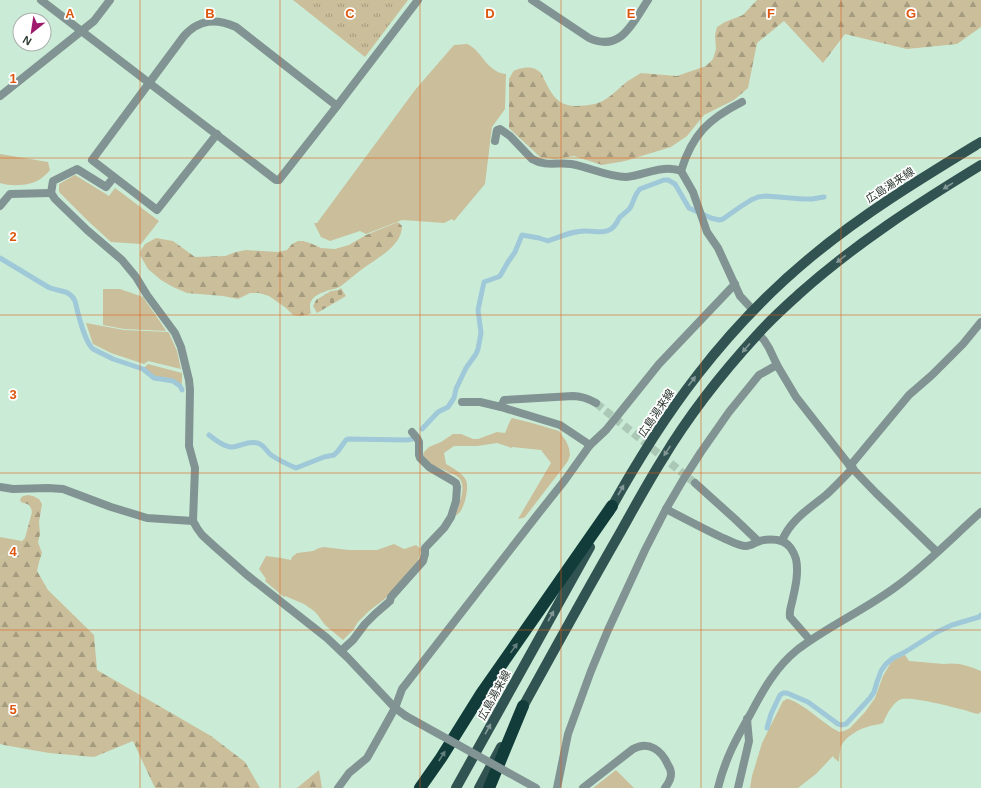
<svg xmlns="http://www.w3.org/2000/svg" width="981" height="788" font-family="Helvetica,'Noto Sans JP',sans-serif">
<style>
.grass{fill:#cbbe9b}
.forest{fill:url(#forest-firs)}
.cemetery{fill:url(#cemetery-stones)}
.park{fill:url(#park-tufts)}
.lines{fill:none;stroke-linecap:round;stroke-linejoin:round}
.stream{stroke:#9fc8d8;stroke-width:5}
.minor-tunnel{stroke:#aac8b5;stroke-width:8;stroke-dasharray:8 4;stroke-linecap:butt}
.minor{stroke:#819392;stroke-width:8}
.tertiary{stroke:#819392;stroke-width:8}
.primary{stroke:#315351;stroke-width:10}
.motorway{stroke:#113c3a;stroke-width:12}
.minor-bridge{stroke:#819392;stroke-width:8}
.oneway{fill:#839897}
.oneway2{fill:#64807f}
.grid{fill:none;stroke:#de570e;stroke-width:1;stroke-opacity:0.55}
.labels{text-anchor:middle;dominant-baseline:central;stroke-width:3.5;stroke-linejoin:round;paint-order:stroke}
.street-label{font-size:11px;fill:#2a372f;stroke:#fff}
.grid-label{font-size:13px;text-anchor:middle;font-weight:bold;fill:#de570e;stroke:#fff;stroke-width:3.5;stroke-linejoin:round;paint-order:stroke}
</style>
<defs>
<pattern id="forest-firs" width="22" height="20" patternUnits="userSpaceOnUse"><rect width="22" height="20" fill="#cbbe9b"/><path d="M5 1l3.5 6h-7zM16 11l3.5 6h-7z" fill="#a59b7f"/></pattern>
<pattern id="cemetery-stones" width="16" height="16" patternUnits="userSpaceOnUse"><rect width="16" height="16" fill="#cbbe9b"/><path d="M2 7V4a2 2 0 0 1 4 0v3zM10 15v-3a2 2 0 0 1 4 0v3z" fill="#a59b7f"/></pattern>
<pattern id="park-tufts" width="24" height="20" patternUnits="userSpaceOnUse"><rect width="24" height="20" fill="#cbbe9b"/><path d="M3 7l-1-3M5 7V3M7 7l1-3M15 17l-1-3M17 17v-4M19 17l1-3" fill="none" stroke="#a59b7f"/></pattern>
</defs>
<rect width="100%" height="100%" fill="#caecd6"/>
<g class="grass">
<path d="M 467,44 C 482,50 486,72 506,74 L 505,109 L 492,127 L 485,184 L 454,221 L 452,219 L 444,223 L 402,220 L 366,234 L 360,231 L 330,241 L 321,237 L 314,223 L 317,223 L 415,90 L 454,45 Z"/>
<path d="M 0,154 L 48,162 L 50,170 C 48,172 46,175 43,177 C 33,186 12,187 0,183 Z"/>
<path d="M 75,175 L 109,196 L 115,188 L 159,221 L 141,244 L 111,242 L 88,221 L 59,192 L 59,184 Z"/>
<path d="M 103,289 L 120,289 L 143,297 L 161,323 L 166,331 L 124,329 L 103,325 Z"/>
<path d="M 86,323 L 124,330 L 168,332 L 169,333 L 177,351 L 181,369 L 148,361 L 144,364 L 111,353 L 93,344 Z"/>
<path d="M 148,364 L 182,373 L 182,383 L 180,385 L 174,380 L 163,377 L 155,377 L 144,368 Z"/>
<path d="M 512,418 L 532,423 L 559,431 L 566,441 L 569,448 L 570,455 L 568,461 L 525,517 L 523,518 L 518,519 L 551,463 L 541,450 L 512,447 L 512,448 L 497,443 L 477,446 L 454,446 L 444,453 L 446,464 C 453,468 462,473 466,480 C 469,488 465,505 460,512 C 460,512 456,516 455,516 C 458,510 459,504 461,498 C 466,477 458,476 441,469 C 432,465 428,464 423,455 L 424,452 L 429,447 L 441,442 L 453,434 L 461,434 L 473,439 L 478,439 L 497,432 L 505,433 L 510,421 Z"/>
<path d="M 0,537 L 22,541 L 20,549 L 8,553 L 0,558 Z"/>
<path d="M 394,544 L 404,549 L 416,545 L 421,549 L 418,561 L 386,598 L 369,611 L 358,622 L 353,630 L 343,640 L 325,625 L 317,614 L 314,611 L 304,604 L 285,596 L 284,597 L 265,581 L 266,579 L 259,569 L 266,556 L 281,558 L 291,560 L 292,557 L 297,553 L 313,551 L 319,548 L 324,547 L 349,550 L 377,550 Z"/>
<path d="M 905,655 L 909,661 L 944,664 C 957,662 969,666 981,671 L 981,712 L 978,714 C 972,713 966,710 960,709 C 949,706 907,695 899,700 C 891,705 886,716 883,723 C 878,725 872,725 867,727 C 859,729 845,737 841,746 C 840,751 839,757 839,762 L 834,758 L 833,756 L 816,774 L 798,788 L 750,788 L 752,776 L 762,743 L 783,701 C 784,701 785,700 786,699 C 795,697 826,725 836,730 L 839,732 L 844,731 L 850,728 L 865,712 L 875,698 L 883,676 L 890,664 L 894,660 Z"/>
<path d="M 616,770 L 634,788 L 593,788 Z"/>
</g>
<g class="forest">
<path d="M 757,0 L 981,0 L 981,27 L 957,44 L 907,49 L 845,34 L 823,63 L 784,21 L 757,43 L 748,88 L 734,100 L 704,115 L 687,136 L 671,147 L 625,161 L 602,165 L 574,156 L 555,159 L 540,157 L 509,128 L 509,79 C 511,76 512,72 515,70 C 516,70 517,70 518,69 C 527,67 534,66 541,73 C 546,82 550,94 559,101 C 564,105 571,106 577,106 C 601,105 605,101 623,85 C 628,80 635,77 641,73 L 677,76 L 706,66 L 713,59 L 716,49 L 715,35 L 717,27 L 725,22 L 743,15 Z"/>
<path d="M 398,222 L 402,226 C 402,247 375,259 361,270 C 354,275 348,281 341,286 C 338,288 334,289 330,290 C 322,292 312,296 310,304 C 310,307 310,310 311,313 L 307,315 L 297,316 L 293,315 L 286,308 L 269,296 L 259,293 L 250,293 L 238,299 L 223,296 L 187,293 L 173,287 L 161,280 L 148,269 L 140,255 L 141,250 L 145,244 L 156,238 L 173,241 L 195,257 L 225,256 L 236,252 L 246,250 L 278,252 L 287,250 L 292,244 L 298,241 L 303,241 L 310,243 L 321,248 L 335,249 L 349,245 L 366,235 Z"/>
<path d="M 28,495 L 33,496 L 39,499 L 42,504 L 39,522 L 40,534 L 38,542 L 42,553 L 39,562 L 37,571 L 48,590 L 94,635 L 97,670 L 211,736 L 245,762 L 260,788 L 155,788 L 133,741 L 94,757 L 49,753 L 4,745 L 0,744 L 0,558 L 8,553 L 20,549 L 22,541 L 25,538 L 32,512 C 30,502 27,505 21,502 L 20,499 L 23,496 Z"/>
<path d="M 319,770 L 322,788 L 297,788 Z"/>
</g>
<path class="cemetery" d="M 341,288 L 346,296 L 317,313 L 313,306 L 316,300 L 331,291 L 338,290 Z"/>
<path class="park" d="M 293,0 L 408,0 L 365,57 Z"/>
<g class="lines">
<g class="stream">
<path d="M 0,258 L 48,287 C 58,292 70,289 75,301 C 78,313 84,341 93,349 L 113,359 L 143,369 L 154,378 L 167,380 L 173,381 L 180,386 L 182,390"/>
<path d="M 422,429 L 438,412 L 448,407 L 454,398 L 456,389 L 466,368 L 476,354 L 478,349 L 481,333 L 478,310 L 484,282 L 498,277 L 500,276 L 508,262 L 515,252 L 522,235 L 539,238 L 548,241 C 560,237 574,230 587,231 C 595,231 604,234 611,229 C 616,226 617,221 620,217 C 623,214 627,212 630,208 C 634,202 634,195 640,189 L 664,180 L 668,180 L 675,184 L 689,208 L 711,218 L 719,220 L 723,219 L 740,207 L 751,200 L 758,197 L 766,196 L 803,199 L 812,199 L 824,197"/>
<path d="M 209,435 C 214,439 223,446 230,447 C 240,447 248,440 257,443 C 264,444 266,451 271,455 C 277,459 289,465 296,468 L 324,457 L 334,455 L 338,451 L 346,440 L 348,439 L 407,440 L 412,439"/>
<path d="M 767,728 L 771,714 L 780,695 L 783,693 L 787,693 L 808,702 L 838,724 L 841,725 L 846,724 L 870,698 L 874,692 L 877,682 L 881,671 L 886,664 L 893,658 L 905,652 L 937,632 L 952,625 L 979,617 L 981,615"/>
</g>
<path class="minor-tunnel" d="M 596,403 L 695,483"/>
<g class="minor">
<path d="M 41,0 L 276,180 L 279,180 L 337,106 L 418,0"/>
<path d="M 532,0 L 589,38 C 621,53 633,22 648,0"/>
<path d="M 0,96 L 94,21 L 110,0"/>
<path d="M 217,134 L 157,210 L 92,160 L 184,36 C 199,19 216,18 236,27 L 337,106"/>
<path d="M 495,141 L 497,130 L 500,129 L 510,136 L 532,159 C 546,167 557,162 571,164 C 589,167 608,177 626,177 C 641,176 657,167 672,169 C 675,169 678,170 681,171 L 693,192 L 707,232 L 718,248 L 740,296 L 753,310"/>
<path d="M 681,171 C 692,135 708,119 742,102"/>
<path d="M 114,177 L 106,187 L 77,169 L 53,181 L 51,193 L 55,199 L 87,230 L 122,260 L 136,277 L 147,295 L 175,333 L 181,347 L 189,380 L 190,390 L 189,446 L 195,468 L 193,521 L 197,528 L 202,535 L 214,546 L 247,575 L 327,638 L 348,658 L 395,708 L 406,716"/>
<path d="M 0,206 L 10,194 L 51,193"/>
<path d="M 758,334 L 764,340 L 769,348 L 777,365 L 796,397 L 850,466 L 876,493 L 937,552"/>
<path d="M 462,402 L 480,402 L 501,407 L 560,425 L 590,445"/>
<path d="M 501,407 L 504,400 L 573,396 C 582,396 589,399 596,403"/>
<path d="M 850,466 L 909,395 L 932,375 L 963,344 L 981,322"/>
<path d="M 695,483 L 735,519 L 758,541"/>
<path d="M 0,487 L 13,489 L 48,488 L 63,489 L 111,507 L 147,518 L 193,521"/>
<path d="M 666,509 C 685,519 704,529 723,538 C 731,541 738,546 746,546 C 752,546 755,542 760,541 C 765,539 776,539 781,541 C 789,543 794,552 796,559 C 799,573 795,589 792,602 C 791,607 789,611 790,617 L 810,640"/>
<path d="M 782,541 C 790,520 810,508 826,495 C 836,486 844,477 853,468"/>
<path d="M 341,651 L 353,640 L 365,624 L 375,614 L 390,601 L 391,597 L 423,561 L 425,554 L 425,548 L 444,528 L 451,517 L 456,501 L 457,487 L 456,483 L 453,481 L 429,467 L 420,458 L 419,455 L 419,442 L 417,438 L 412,432"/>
<path d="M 338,788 L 349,773 L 367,758 L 380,735 L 395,708 L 402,689 L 538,514 L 565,480 L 590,445 L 606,430 L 659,364 L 735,284"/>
<path d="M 557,788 L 568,734 L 591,671 L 608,630 L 645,550 L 666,509 L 683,480 L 701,452 L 729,412 L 759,375 L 777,365"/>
<path d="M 583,788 L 633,749 C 649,740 662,751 668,765 C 670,768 671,771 671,774 C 671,779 668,784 665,788"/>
<path d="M 738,788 L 749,741 L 747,719"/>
</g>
<path class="tertiary" d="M 718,788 C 725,759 736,739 751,713 C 763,690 776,667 797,650 C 828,626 865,610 897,586 C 926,565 954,536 981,512"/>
<g class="primary">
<path d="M 609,512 C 663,414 724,329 811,257 C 864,213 922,178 981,142"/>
<path d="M 520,712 C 553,652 586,592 620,533 C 634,508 647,484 662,460 C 689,415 722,373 757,335 C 770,320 785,307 799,294 C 855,244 917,204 981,165"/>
<path d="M 456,788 L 590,547"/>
<path d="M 479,788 L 501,747"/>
</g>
<g class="motorway">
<path d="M 420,788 L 441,758 L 481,694 L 612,506"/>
<path d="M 489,788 L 523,706"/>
</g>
<path class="minor-bridge" d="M 406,716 L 536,788"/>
</g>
<defs><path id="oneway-solid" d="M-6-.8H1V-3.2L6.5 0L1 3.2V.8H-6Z"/></defs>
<g class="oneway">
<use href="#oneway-solid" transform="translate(948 186) rotate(148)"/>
<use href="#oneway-solid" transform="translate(841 259) rotate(142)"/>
<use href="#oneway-solid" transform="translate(746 348) rotate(131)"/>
<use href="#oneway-solid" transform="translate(692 381) rotate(-53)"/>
<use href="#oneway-solid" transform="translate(667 451) rotate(124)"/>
<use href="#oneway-solid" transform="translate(621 490) rotate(-60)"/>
<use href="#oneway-solid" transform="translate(551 616) rotate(-61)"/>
<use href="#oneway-solid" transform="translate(488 729) rotate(-61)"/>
</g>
<g class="oneway2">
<use href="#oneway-solid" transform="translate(514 648) rotate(-55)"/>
<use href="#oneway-solid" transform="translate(442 756) rotate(-57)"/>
</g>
<path class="grid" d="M 140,0 L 140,788M 280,0 L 280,788M 420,0 L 420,788M 561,0 L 561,788M 701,0 L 701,788M 841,0 L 841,788M 0,158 L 981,158M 0,315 L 981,315M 0,473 L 981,473M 0,630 L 981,630"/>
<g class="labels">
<g class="street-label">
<text transform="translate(890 185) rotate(-33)">広島湯来線</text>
<text transform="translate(656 413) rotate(-56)">広島湯来線</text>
<text transform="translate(494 695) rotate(-61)">広島湯来線</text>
</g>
</g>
<g class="grid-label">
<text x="70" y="18">A</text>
<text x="210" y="18">B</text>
<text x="350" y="18">C</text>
<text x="490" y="18">D</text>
<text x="631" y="18">E</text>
<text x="771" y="18">F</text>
<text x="911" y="18">G</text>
<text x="13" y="83">1</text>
<text x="13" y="241">2</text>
<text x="13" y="399">3</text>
<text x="13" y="556">4</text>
<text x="13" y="714">5</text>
</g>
<g transform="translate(32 32) rotate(210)"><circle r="19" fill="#ffffff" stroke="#aaafac"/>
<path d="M0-3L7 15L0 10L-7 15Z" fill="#9d1a6c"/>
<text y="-6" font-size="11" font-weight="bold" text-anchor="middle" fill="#2a372f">N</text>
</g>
</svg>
